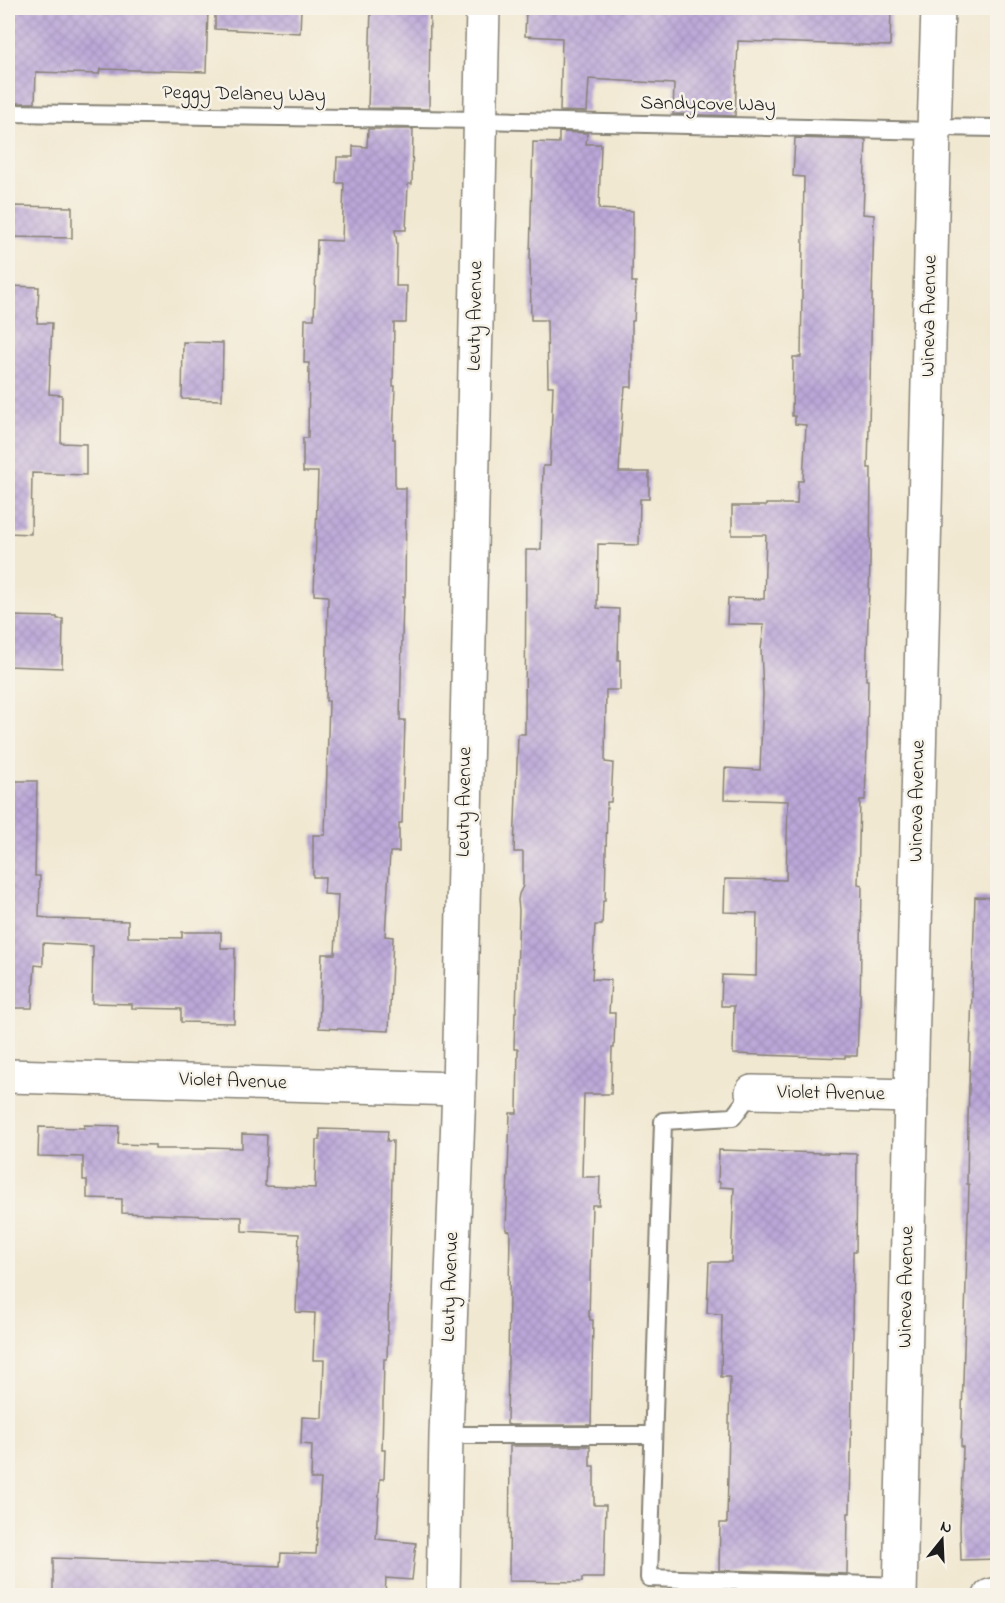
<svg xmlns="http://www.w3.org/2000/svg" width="1005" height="1603" font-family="'Indie Flower',sans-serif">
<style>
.building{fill:url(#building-cross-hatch)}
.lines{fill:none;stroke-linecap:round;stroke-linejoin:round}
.service-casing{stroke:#868276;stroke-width:20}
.minor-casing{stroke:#868276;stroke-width:36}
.service{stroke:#fff;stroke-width:16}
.minor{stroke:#fff;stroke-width:33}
.labels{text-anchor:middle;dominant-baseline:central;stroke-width:5;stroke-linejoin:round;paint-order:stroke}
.street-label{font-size:20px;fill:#1c1c1c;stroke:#f7f3e8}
</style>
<defs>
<pattern id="building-cross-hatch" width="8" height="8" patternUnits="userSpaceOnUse" patternTransform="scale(1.5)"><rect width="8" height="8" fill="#bba7d8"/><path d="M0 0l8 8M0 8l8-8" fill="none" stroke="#a08fb9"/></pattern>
</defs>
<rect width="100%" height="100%" fill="#f7f3e8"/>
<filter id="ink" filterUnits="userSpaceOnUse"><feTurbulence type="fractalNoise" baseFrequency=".0167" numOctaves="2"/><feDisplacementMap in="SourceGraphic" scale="12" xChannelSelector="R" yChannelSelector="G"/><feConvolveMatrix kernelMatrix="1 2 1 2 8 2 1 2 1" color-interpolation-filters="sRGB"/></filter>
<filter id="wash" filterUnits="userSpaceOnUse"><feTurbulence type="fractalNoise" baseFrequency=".008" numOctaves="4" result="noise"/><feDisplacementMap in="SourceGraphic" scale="24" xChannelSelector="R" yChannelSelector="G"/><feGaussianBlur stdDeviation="1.35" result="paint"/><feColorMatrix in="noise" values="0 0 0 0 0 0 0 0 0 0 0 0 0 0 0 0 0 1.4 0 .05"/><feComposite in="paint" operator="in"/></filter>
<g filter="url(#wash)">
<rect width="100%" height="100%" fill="#f1e8d1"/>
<g id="blocks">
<g class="building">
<path d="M 8,8 L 208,8 L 206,72 L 100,69 L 99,74 L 36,72 L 35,103 L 8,103 Z"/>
<path d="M 215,8 L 301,8 L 300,33 L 215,29 Z"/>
<path d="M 371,8 L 430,8 L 429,109 L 368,108 Z"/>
<path d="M 526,8 L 891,8 L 890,46 L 738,41 L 735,116 L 673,114 L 674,84 L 589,79 L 587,112 L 560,111 L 562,38 L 525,36 Z"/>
<path d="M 368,129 L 413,129 L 412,184 L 408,184 L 406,230 L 395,230 L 397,244 L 396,286 L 407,286 L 406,323 L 394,323 L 393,386 L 395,386 L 393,439 L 395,439 L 395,488 L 406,488 L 405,597 L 403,597 L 400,720 L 405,720 L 402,823 L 399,823 L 399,852 L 390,852 L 385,936 L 393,937 L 389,1031 L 319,1028 L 322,954 L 335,954 L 338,895 L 324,894 L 325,877 L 313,877 L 313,835 L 325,835 L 329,701 L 326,701 L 328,596 L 314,595 L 318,472 L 303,472 L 303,438 L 308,438 L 309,363 L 304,363 L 305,319 L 314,319 L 317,240 L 342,241 L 344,183 L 336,183 L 337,157 L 353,157 L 353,146 L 367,147 Z"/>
<path d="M 559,132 L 587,133 L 586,144 L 601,144 L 599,209 L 633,211 L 632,282 L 636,282 L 634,321 L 632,321 L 632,387 L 625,387 L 624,398 L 623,398 L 619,472 L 649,472 L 649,499 L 640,499 L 639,545 L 598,544 L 597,608 L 619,609 L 618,660 L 620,660 L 620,690 L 606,690 L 605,762 L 613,763 L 611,802 L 607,802 L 605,901 L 603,901 L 602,925 L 595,925 L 592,979 L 611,980 L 609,1013 L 615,1013 L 614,1048 L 612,1048 L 611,1094 L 584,1094 L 582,1177 L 600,1177 L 599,1205 L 592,1205 L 589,1317 L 590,1317 L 590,1320 L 593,1320 L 591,1425 L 510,1425 L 507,1424 L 510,1231 L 506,1230 L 510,1113 L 517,1113 L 518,1049 L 514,1049 L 515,1012 L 516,1012 L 519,910 L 518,900 L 519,894 L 523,886 L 523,852 L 514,852 L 518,734 L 525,734 L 526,550 L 541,550 L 543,466 L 550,466 L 553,386 L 548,386 L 547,320 L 531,320 L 530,258 L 533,142 L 559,143 Z"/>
<path d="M 795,138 L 866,140 L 863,214 L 874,215 L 868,468 L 871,468 L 870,562 L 866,680 L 868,680 L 867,745 L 865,800 L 860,800 L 858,884 L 862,885 L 860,1006 L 859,1006 L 857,1056 L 845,1056 L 845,1058 L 733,1054 L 734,1006 L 721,1006 L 722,975 L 756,976 L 757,913 L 724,912 L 725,879 L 786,880 L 788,801 L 724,799 L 725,768 L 760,770 L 763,694 L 761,649 L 764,625 L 727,624 L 728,598 L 764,599 L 766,535 L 732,535 L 732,506 L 766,506 L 766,504 L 797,504 L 798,481 L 803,481 L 806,425 L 795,424 L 795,416 L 792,416 L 793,357 L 801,357 L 804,177 L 793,176 Z"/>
<path d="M 8,206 L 72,207 L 72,238 L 8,237 Z"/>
<path d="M 8,286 L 39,287 L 37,323 L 52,323 L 49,394 L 62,395 L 61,443 L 86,444 L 86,475 L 32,473 L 31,534 L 8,533 Z"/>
<path d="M 183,342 L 223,343 L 222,400 L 182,399 Z"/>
<path d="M 8,616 L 57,617 L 57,619 L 63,619 L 62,668 L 8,666 Z"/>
<path d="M 8,781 L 37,781 L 35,876 L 40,876 L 39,917 L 48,918 L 48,919 L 128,921 L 128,937 L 182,938 L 182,932 L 221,932 L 221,948 L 235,948 L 234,1023 L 181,1022 L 181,1009 L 132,1008 L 132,1004 L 92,1003 L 93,946 L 43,943 L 43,966 L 35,965 L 32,1008 L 8,1008 Z"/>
<path d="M 975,897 L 998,898 L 998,1559 L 961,1560 L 960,1527 L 963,1447 L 961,1447 L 969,1184 L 967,1184 L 968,1119 Z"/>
<path d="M 84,1125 L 119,1126 L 118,1144 L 155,1145 L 155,1149 L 206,1149 L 206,1147 L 242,1148 L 242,1134 L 267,1135 L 265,1186 L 315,1188 L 316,1140 L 320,1140 L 320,1129 L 388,1131 L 387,1141 L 393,1141 L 387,1359 L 384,1359 L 382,1450 L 385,1450 L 384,1479 L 380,1479 L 376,1539 L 416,1543 L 412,1580 L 386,1578 L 385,1596 L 53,1596 L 53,1558 L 280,1566 L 281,1553 L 316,1554 L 321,1479 L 311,1479 L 312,1445 L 301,1444 L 302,1417 L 322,1418 L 324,1360 L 313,1360 L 315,1313 L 296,1312 L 299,1234 L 242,1231 L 242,1217 L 122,1213 L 122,1199 L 87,1198 L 87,1180 L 83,1180 L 83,1157 L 38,1156 L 39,1127 L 84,1128 Z"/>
<path d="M 719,1150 L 857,1154 L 856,1252 L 853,1252 L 852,1327 L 853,1327 L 850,1513 L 848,1513 L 847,1574 L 719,1570 L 720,1523 L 727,1523 L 730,1377 L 721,1377 L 722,1314 L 707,1313 L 709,1262 L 731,1262 L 734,1188 L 720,1187 L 720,1182 L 718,1182 Z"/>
<path d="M 510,1446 L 590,1446 L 590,1466 L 594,1466 L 594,1505 L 606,1505 L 604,1578 L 582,1578 L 582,1582 L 509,1581 Z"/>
</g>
</g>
</g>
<g filter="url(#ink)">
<use href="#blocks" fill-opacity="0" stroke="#868276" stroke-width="1.5"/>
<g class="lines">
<g class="service-casing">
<g id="service">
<path d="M 8,113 L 481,120 L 934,131"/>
<path d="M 935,127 L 998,128"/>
<path d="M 752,1092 L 733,1117 L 663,1121 L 649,1578 L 901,1586"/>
<path d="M 446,1435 L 653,1435"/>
</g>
</g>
<g class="minor-casing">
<g id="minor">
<path d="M 8,1076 L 459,1089"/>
<path d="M 752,1092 L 911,1096"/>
<path d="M 443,1596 L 446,1435 L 459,1089 L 483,8"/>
<path d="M 900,1596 L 911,1096 L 934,131 L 938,8"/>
<path d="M 990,1596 L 998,1594"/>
</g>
</g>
<use href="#service" class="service"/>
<use href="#minor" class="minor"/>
</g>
</g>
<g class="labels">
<g class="street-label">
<text transform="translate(244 95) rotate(1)">Peggy Delaney Way</text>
<text transform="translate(708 105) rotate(1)">Sandycove Way</text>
<text transform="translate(476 316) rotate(-89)">Leuty Avenue</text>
<text transform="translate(930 316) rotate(-89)">Wineva Avenue</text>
<text transform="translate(918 801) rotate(-89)">Wineva Avenue</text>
<text transform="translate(465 802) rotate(-89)">Leuty Avenue</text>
<text transform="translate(233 1082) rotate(2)">Violet Avenue</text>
<text transform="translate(831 1094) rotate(1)">Violet Avenue</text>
<text transform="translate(451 1287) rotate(-88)">Leuty Avenue</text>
<text transform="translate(907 1287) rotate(-89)">Wineva Avenue</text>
</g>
</g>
<rect width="1005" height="1603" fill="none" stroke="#f7f3e8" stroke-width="30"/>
<g transform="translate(942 1540) rotate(18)" stroke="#f7f3e8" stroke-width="4.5" paint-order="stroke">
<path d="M0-4.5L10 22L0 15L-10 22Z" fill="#1c1c1c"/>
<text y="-9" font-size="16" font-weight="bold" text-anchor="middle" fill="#1c1c1c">N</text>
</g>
</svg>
